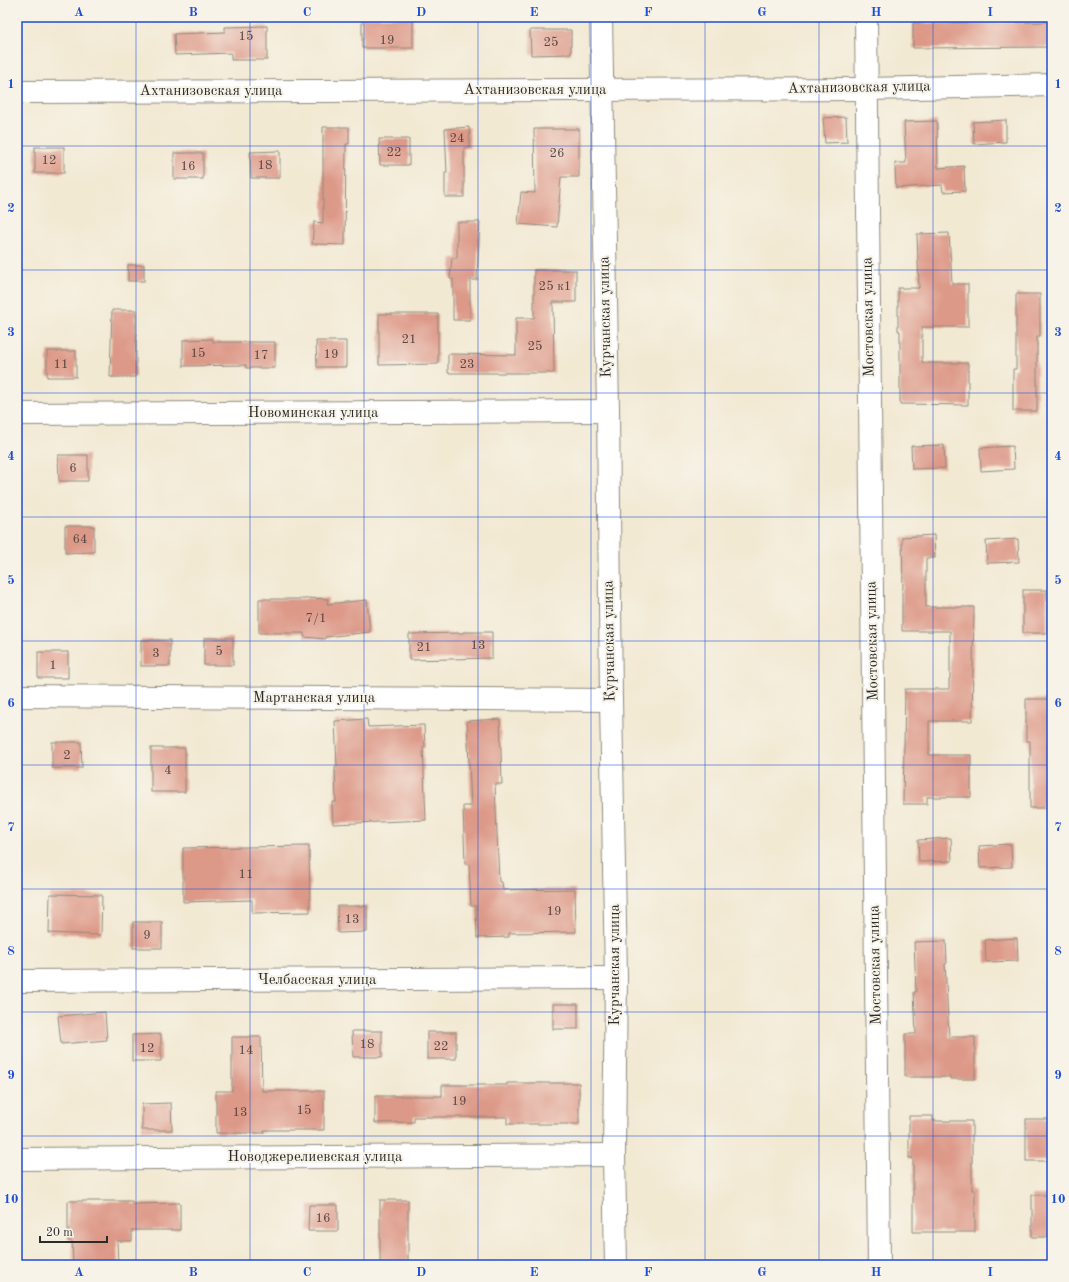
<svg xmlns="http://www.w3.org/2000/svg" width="1069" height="1282" font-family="'Old Standard TT',serif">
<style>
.building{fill:#d98}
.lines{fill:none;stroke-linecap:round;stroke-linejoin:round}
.minor-casing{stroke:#8e8a7f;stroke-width:24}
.minor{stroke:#fff;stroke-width:22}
.grid{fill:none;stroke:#1d4ed8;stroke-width:1;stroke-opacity:0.55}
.labels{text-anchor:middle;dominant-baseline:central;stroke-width:4;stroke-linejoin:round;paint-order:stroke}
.number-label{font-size:13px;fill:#584642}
.street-label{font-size:15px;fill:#2b2b2b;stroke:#f7f3e8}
.neatline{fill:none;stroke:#1d4ed8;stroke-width:1.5}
.grid-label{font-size:13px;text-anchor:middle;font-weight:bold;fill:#1d4ed8}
</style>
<rect width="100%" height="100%" fill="#f7f3e8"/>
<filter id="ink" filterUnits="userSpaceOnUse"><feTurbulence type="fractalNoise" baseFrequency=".025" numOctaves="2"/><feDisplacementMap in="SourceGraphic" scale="8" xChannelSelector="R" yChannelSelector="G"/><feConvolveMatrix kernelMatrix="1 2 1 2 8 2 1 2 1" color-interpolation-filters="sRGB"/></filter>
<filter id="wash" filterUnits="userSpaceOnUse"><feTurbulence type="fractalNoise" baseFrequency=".012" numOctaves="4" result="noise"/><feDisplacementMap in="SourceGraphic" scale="16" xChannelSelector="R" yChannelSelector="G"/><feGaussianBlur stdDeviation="0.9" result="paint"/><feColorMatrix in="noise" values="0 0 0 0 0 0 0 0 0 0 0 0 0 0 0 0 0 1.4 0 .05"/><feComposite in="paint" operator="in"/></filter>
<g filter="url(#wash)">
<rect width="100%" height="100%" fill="#f2e9d3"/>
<g id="blocks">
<g class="building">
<rect x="362" y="17" width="51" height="31"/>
<path d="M 1052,22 L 1052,47 L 913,48 L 913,23 Z"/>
<path d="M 267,26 L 267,60 L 231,60 L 231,53 L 175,55 L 174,34 L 225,32 L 225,27 Z"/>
<path d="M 530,30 L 571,30 L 571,54 L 531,55 Z"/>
<path d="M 846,117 L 847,142 L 825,143 L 823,118 Z"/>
<path d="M 1006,120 L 1006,142 L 974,144 L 973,122 Z"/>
<path d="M 937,121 L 938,168 L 964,166 L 965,191 L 943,192 L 942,185 L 896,188 L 895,163 L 906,163 L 904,122 Z"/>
<path d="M 323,127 L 349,127 L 349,144 L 346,144 L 345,245 L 312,244 L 314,222 L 323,223 Z"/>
<path d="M 469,127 L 470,148 L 464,148 L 464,197 L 445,197 L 445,173 L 447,173 L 445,129 Z"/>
<path d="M 534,129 L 579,129 L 579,177 L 561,177 L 557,227 L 518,224 L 521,192 L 535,193 Z"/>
<path d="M 379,139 L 409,139 L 409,165 L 380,165 Z"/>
<rect x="35" y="147" width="29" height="26"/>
<path d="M 280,151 L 280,178 L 251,178 L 250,152 Z"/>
<rect x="174" y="153" width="29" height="26"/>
<path d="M 457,222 L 480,222 L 477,280 L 470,280 L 470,320 L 453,320 L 453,279 L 450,279 L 452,258 L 457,258 Z"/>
<path d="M 949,233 L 952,284 L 968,284 L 968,327 L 922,327 L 922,362 L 924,362 L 924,363 L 968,363 L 968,405 L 900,404 L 900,331 L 898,331 L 898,288 L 919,288 L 917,234 Z"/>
<rect x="128" y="265" width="16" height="16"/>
<path d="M 534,270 L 576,270 L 576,302 L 553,302 L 554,373 L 448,373 L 448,354 L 516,355 L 516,318 L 534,318 Z"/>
<path d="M 1016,294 L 1040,294 L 1040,336 L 1037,336 L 1037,411 L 1013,411 L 1013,369 L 1016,369 Z"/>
<path d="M 112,310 L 136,310 L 136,377 L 110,377 Z"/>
<path d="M 379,314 L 438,314 L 438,364 L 379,365 Z"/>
<path d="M 213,339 L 213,342 L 275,342 L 275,368 L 246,368 L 246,365 L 183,366 L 183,340 Z"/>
<path d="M 316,341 L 346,341 L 346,367 L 317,367 Z"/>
<rect x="47" y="351" width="29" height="26"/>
<path d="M 944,445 L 945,468 L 912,469 L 911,446 Z"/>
<path d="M 1013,446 L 1014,469 L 981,471 L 980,448 Z"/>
<path d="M 58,455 L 88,455 L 88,481 L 59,481 Z"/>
<path d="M 65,526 L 94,526 L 94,552 L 65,553 Z"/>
<path d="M 934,535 L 935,558 L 926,558 L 926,607 L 974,607 L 972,721 L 929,721 L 929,755 L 971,755 L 971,797 L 927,797 L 927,804 L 903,804 L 905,689 L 949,689 L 949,679 L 950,679 L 950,631 L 902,631 L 902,589 L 903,589 L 902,537 Z"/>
<path d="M 1018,539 L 1019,562 L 987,563 L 986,541 Z"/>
<rect x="1023" y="590" width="24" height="43"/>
<path d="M 306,598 L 328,599 L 327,604 L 367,600 L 370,632 L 325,637 L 325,639 L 304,637 L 304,633 L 259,633 L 259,599 L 306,599 Z"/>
<path d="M 463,632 L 492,632 L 492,658 L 409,660 L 409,634 L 463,633 Z"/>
<rect x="204" y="638" width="29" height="27"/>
<rect x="141" y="640" width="29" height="26"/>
<rect x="38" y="652" width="30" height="26"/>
<path d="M 1026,699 L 1050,699 L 1050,766 L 1052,766 L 1052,808 L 1030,808 L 1030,741 L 1026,741 Z"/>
<path d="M 367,719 L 368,727 L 424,725 L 425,747 L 423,747 L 426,820 L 333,824 L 332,802 L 336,802 L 335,767 L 337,767 L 335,721 Z"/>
<path d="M 500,719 L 502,784 L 495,784 L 499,882 L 502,882 L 503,890 L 575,889 L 576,932 L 509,933 L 509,937 L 477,938 L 476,906 L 471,906 L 469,864 L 465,864 L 463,806 L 471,806 L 467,721 Z"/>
<path d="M 52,742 L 81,742 L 82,768 L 52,768 Z"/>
<rect x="151" y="748" width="34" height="44"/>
<path d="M 951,838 L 952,861 L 919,862 L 918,840 Z"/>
<path d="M 1011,844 L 1012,867 L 980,868 L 979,846 Z"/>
<path d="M 309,846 L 310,912 L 252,913 L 252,900 L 183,902 L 183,848 Z"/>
<path d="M 50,894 L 102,895 L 101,935 L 49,933 Z"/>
<path d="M 337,906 L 367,906 L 367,932 L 338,933 Z"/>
<rect x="133" y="922" width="29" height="26"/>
<path d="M 1017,938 L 1018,961 L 986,962 L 985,940 Z"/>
<path d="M 946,941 L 947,963 L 945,964 L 949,1037 L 975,1037 L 975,1079 L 951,1079 L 951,1077 L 905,1077 L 905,1034 L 916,1034 L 914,992 L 916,992 L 914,942 Z"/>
<rect x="553" y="1004" width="25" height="25"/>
<path d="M 105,1012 L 107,1040 L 61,1044 L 58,1016 Z"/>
<path d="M 352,1031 L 382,1031 L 382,1057 L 353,1057 Z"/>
<rect x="427" y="1032" width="29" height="27"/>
<path d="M 161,1034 L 161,1061 L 132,1061 L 132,1035 Z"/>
<path d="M 232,1037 L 261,1037 L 262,1091 L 324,1091 L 324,1130 L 264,1130 L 264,1133 L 216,1133 L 216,1091 L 232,1091 Z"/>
<path d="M 507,1083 L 579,1083 L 579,1124 L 507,1124 L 507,1117 L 414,1117 L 414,1122 L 375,1123 L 375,1096 L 442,1096 L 442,1085 L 507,1085 Z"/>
<path d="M 171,1103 L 172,1130 L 142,1130 L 142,1104 Z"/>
<path d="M 909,1116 L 933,1116 L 933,1121 L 972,1121 L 972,1190 L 975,1190 L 975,1232 L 913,1232 L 913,1158 L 909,1158 Z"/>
<rect x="1026" y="1119" width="24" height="42"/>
<rect x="1032" y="1195" width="20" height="42"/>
<rect x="380" y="1200" width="28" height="65"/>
<path d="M 68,1201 L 132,1201 L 132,1204 L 180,1203 L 180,1230 L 132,1230 L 132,1241 L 117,1241 L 118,1265 L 73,1265 L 72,1241 L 68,1241 Z"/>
<path d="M 309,1205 L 338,1205 L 338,1231 L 308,1231 Z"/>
</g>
</g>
</g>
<g filter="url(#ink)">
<use href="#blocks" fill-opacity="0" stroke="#8e8a7f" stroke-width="1"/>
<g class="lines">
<g class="minor-casing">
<g id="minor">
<path d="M 601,17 L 608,411 L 611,700 L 616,978 L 614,1155 L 616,1265"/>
<path d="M 866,17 L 879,1265"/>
<path d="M 17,92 L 867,89 L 1052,85"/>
<path d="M 17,414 L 608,411"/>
<path d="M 17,696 L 611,700"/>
<path d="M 17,981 L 616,978"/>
<path d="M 17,1159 L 614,1155"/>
</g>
</g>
<use href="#minor" class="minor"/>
</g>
</g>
<path class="grid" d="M 136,17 L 136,1265M 250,17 L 250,1265M 364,17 L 364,1265M 478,17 L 478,1265M 591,17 L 591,1265M 705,17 L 705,1265M 819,17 L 819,1265M 933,17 L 933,1265M 17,146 L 1052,146M 17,270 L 1052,270M 17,393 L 1052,393M 17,517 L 1052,517M 17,641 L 1052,641M 17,765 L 1052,765M 17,889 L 1052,889M 17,1012 L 1052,1012M 17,1136 L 1052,1136"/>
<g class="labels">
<g class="number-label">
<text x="246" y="36">15</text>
<text x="387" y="40">19</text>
<text x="551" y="42">25</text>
<text x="457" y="138">24</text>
<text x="394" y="152">22</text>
<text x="557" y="153">26</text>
<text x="49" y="160">12</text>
<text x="265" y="165">18</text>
<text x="188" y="166">16</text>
<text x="555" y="286">25 к1</text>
<text x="409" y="339">21</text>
<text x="535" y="346">25</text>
<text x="198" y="353">15</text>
<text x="331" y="354">19</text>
<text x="261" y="355">17</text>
<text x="61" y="364">11</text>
<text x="467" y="364">23</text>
<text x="73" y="468">6</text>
<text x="80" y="539">64</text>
<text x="316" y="618">7/1</text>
<text x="478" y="645">13</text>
<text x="424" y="647">21</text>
<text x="219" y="651">5</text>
<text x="156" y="653">3</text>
<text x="53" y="665">1</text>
<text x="67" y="755">2</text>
<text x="168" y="770">4</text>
<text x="246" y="874">11</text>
<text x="554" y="911">19</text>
<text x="352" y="919">13</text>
<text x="147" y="935">9</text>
<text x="367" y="1044">18</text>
<text x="441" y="1046">22</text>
<text x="147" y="1048">12</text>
<text x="246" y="1050">14</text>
<text x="459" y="1101">19</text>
<text x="304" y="1110">15</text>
<text x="240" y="1112">13</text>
<text x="323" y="1218">16</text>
</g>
<g class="street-label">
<text transform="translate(859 88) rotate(-1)">Ахтанизовская улица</text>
<text x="535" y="90">Ахтанизовская улица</text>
<text x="211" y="91">Ахтанизовская улица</text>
<text transform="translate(606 317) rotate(-91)">Курчанская улица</text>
<text transform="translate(869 317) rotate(-91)">Мостовская улица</text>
<text x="313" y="413">Новоминская улица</text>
<text transform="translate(610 641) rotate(-91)">Курчанская улица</text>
<text transform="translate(873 641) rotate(-91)">Мостовская улица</text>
<text x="314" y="698">Мартанская улица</text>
<text transform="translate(615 965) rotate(-90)">Курчанская улица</text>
<text transform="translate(876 965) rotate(-91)">Мостовская улица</text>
<text x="317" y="980">Челбасская улица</text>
<text x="315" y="1157">Новоджерелиевская улица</text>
</g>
</g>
<rect width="1069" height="1282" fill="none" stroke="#f7f3e8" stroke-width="44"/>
<path d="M40 1236v6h67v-6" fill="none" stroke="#2b2b2b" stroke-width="2"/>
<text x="46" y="1236" font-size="12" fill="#2b2b2b" stroke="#f7f3e8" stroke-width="3" paint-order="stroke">20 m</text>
<rect x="22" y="22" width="1025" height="1238" class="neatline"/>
<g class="grid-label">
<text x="79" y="16">A</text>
<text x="193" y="16">B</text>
<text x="307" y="16">C</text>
<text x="421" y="16">D</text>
<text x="534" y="16">E</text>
<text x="648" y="16">F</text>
<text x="762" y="16">G</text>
<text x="876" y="16">H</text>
<text x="990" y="16">I</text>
<text x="11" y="88">1</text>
<text x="1058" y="88">1</text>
<text x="11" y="212">2</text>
<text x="1058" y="212">2</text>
<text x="11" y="336">3</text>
<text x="1058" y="336">3</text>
<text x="11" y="460">4</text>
<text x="1058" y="460">4</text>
<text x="11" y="584">5</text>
<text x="1058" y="584">5</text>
<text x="11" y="707">6</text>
<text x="1058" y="707">6</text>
<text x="11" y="831">7</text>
<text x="1058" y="831">7</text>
<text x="11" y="955">8</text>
<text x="1058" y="955">8</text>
<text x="11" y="1079">9</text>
<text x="1058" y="1079">9</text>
<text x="11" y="1203">10</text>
<text x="1058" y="1203">10</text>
<text x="79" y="1276">A</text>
<text x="193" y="1276">B</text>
<text x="307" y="1276">C</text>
<text x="421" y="1276">D</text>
<text x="534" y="1276">E</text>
<text x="648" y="1276">F</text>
<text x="762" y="1276">G</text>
<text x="876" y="1276">H</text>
<text x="990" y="1276">I</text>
</g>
</svg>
